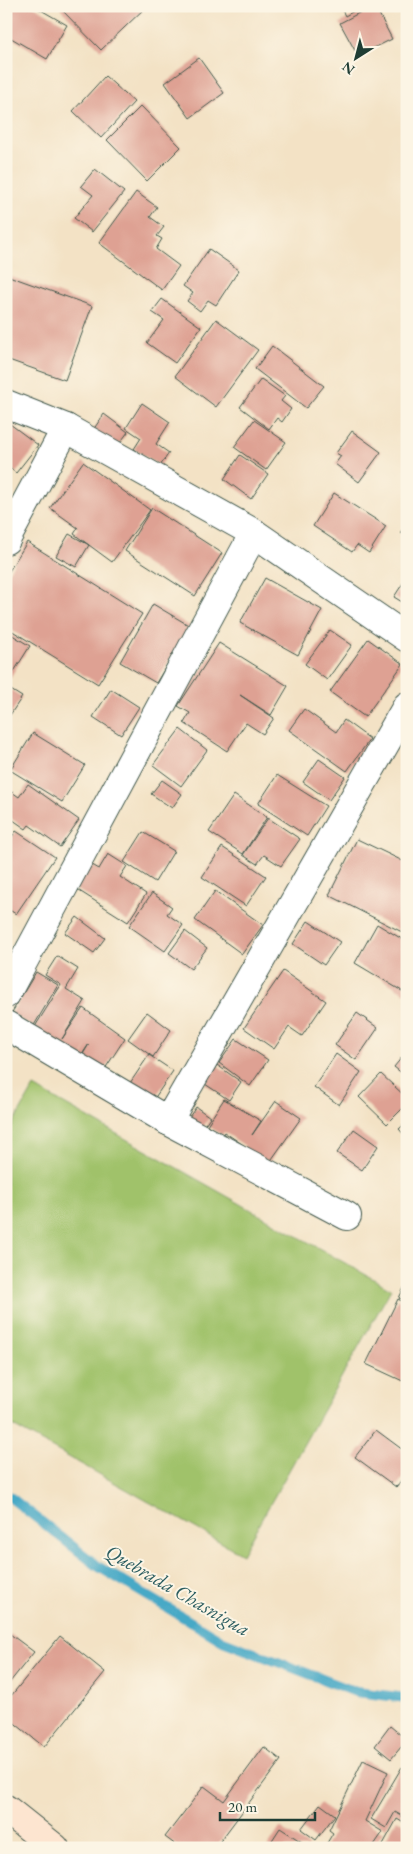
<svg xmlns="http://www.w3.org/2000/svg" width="413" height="1854" font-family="'EB Garamond',serif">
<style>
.green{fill:#a0c26b;stroke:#608050}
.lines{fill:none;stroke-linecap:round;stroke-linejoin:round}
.stream{stroke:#47a9c6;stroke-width:10}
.building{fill:#dea193}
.street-casing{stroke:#3f564a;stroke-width:30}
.secondary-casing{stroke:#3f564a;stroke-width:30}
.street{stroke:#fff;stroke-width:28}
.secondary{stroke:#fde5d0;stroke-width:28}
.labels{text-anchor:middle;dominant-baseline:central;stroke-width:4;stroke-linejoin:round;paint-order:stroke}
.water-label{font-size:20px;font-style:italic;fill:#2b5d60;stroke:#fcf5e5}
</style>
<rect width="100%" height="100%" fill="#fcf5e5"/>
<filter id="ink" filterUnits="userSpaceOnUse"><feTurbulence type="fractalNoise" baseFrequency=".02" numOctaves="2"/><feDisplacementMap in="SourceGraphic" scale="10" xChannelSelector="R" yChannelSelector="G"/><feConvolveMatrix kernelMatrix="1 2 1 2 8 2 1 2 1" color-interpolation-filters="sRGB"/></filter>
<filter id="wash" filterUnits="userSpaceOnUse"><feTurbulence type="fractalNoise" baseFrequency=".0096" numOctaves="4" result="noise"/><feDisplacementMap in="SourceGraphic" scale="20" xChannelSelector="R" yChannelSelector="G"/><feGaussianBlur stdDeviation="1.12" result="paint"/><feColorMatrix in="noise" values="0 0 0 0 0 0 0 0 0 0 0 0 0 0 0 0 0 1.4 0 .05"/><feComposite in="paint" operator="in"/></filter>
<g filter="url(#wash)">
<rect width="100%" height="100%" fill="#f3e2c5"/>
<path class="green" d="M 34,1087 L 391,1289 L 242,1554 L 6,1422 L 6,1136 Z"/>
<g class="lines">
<path class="stream" d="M 6,1494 L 99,1567 L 223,1641 L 356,1692 L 407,1698"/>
</g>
<g id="blocks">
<g class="building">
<path d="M 6,6 L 34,6 L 67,25 L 47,59 L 6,35 Z"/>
<path d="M 62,6 L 147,6 L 101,50 L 60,8 Z"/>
<path d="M 340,6 L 363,6 L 345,16 Z"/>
<path d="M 372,6 L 375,6 L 392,39 L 358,56 L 340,23 Z"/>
<path d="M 199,58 L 224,93 L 190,118 L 165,83 Z"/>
<path d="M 105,76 L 134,102 L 101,138 L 73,111 Z"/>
<path d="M 141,106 L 181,147 L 147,181 L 107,140 Z"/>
<path d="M 95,169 L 124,192 L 92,232 L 74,218 L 93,195 L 81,186 Z"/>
<path d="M 136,192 L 157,207 L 150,217 L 164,227 L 157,236 L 162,239 L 156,249 L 179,266 L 162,290 L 99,243 Z"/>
<path d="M 209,249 L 239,270 L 216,305 L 208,300 L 200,311 L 187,301 L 193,293 L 183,286 Z"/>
<path d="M 6,275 L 92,306 L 65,380 L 6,359 Z"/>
<path d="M 162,299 L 201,327 L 175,363 L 147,343 L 164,320 L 152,312 Z"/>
<path d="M 216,319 L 258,350 L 216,407 L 175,376 Z"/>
<path d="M 272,346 L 324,386 L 306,408 L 255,369 Z"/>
<path d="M 261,379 L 285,396 L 281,401 L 291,409 L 282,422 L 277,418 L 269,429 L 240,407 Z"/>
<path d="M 142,403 L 170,422 L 156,444 L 169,453 L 160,466 L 134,449 L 141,438 L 126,428 Z"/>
<path d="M 104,414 L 128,432 L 117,447 L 93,430 Z"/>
<path d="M 254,420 L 286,442 L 266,470 L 234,447 Z"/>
<path d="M 6,421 L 38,445 L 16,473 L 6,465 Z"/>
<path d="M 352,431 L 381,452 L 359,482 L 335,464 L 341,456 L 336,453 Z"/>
<path d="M 240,455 L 268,474 L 251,499 L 224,479 Z"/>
<path d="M 83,462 L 150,510 L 112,562 L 74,534 L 78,528 L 50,508 Z"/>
<path d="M 334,493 L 386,526 L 369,553 L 357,545 L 352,552 L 313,526 Z"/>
<path d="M 152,508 L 222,553 L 195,596 L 125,551 Z"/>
<path d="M 407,523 L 407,537 L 401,533 Z"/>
<path d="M 69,534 L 89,545 L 76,567 L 56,556 Z"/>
<path d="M 27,542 L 142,614 L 98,684 L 6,627 L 6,576 Z"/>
<path d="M 407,577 L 407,605 L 394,597 Z"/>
<path d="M 265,578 L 322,610 L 298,655 L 240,623 Z"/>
<path d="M 153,604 L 190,626 L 156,683 L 120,662 Z"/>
<path d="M 330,630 L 352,645 L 327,680 L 305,664 Z"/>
<path d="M 6,631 L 30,646 L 8,681 L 6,680 Z"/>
<path d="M 368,639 L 403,664 L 365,717 L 330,692 Z"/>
<path d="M 219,643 L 288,686 L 271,715 L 240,695 L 274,718 L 263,734 L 246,723 L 227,751 L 184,723 L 190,713 L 178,706 Z"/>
<path d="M 6,687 L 22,697 L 6,721 Z"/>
<path d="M 111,689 L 139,707 L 121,735 L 93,717 Z"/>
<path d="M 304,709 L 336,732 L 344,720 L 370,739 L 347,771 L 289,730 Z"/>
<path d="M 180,729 L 207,750 L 181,786 L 153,765 Z"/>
<path d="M 33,733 L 85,765 L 62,802 L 10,770 Z"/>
<path d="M 319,759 L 345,777 L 329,800 L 303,782 Z"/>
<path d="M 277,775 L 326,806 L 307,836 L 258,804 Z"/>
<path d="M 162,780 L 182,794 L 172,808 L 151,794 Z"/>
<path d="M 28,784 L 79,820 L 60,847 L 29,825 L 26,829 L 6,815 L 6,800 L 12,792 L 19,797 Z"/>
<path d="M 234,795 L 267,817 L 243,854 L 209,832 Z"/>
<path d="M 268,818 L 300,839 L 281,866 L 264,855 L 257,864 L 243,855 Z"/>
<path d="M 16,831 L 55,857 L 16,914 L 6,908 L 6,845 Z"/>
<path d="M 143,832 L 174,851 L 155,882 L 124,862 Z"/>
<path d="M 357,839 L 407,863 L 407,927 L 404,933 L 329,895 Z"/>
<path d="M 222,847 L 266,876 L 246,906 L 202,877 Z"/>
<path d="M 108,854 L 127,866 L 120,877 L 146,894 L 128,922 L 73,887 L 89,863 L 99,869 Z"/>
<path d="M 215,891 L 263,925 L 242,954 L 195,920 Z"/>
<path d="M 152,893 L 172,907 L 167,914 L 183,925 L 165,951 L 129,926 Z"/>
<path d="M 77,917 L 105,938 L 94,953 L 65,933 Z"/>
<path d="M 308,921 L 340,942 L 324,965 L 293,944 Z"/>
<path d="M 377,924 L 407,942 L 407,994 L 355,963 Z"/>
<path d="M 185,931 L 207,948 L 191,969 L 169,953 Z"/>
<path d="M 57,956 L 78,969 L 66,989 L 85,1001 L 62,1039 L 83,1008 L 125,1038 L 101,1075 L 79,1061 L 89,1044 L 79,1059 L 31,1033 L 61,985 L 45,975 Z"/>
<path d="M 283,971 L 326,1001 L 302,1036 L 289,1027 L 274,1049 L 244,1028 Z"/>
<path d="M 36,972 L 58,985 L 33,1027 L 11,1014 Z"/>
<path d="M 147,1012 L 171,1030 L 153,1057 L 128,1039 Z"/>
<path d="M 357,1013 L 378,1028 L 356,1060 L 335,1045 Z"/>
<path d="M 236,1039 L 268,1060 L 250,1086 L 219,1063 Z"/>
<path d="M 407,1051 L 407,1077 L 394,1067 Z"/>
<path d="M 336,1054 L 361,1072 L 339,1105 L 314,1087 Z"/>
<path d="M 149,1055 L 173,1071 L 154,1099 L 130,1083 Z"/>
<path d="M 217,1065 L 241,1082 L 229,1100 L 205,1084 Z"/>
<path d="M 381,1074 L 407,1098 L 407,1104 L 387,1124 L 359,1097 Z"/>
<path d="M 224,1099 L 261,1121 L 252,1135 L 276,1101 L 301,1118 L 267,1166 L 242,1149 L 245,1146 L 224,1132 L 222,1135 L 207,1125 Z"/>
<path d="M 196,1107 L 210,1117 L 201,1130 L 187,1120 Z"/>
<path d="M 407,1122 L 407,1138 L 399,1129 Z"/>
<path d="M 354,1129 L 378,1146 L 362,1170 L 337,1153 Z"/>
<path d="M 407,1282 L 407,1301 L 399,1298 Z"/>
<path d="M 398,1299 L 407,1304 L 407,1383 L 366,1364 Z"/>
<path d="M 376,1430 L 407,1453 L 407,1473 L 396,1487 L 355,1457 Z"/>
<path d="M 10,1634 L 34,1652 L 6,1687 L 6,1638 Z"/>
<path d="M 60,1636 L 105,1672 L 44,1747 L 6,1716 L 6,1702 Z"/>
<path d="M 390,1726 L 407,1740 L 391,1759 L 375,1746 Z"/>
<path d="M 264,1747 L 281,1760 L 215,1848 L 180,1848 L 165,1837 L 204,1786 L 224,1801 Z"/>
<path d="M 363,1760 L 388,1772 L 365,1821 L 383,1832 L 372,1848 L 324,1848 L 333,1833 L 329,1830 Z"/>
<path d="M 402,1767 L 407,1769 L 407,1819 L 395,1812 L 386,1828 L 371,1819 Z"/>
<path d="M 320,1804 L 335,1815 L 316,1840 L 301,1829 Z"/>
<path d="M 397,1819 L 407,1825 L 407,1839 L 402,1848 L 381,1848 Z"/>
<path d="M 280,1828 L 308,1846 L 307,1848 L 267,1848 Z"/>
</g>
</g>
</g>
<g filter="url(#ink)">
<use href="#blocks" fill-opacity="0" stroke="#3f564a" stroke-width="1"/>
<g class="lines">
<g class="street-casing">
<g id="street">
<path d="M 6,404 L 66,428 L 254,533 L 407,638"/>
<path d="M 6,540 L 66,428"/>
<path d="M 6,994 L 254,533"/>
<path d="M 6,1025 L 168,1121 L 347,1216"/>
<path d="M 168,1121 L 407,706"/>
</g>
</g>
<g class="secondary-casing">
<path id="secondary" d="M 6,1809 L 55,1848"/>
</g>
<use href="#street" class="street"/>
<use href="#secondary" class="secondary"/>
</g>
</g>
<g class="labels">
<g class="water-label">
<text transform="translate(178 1590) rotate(30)">Quebrada Chasnigua</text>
</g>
</g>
<rect width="413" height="1854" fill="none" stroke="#fcf5e5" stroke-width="25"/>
<g transform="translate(356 58) rotate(216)" stroke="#fcf5e5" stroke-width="4" paint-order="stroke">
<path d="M0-4L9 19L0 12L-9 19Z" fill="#1f3d34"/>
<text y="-8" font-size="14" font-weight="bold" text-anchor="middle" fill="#1f3d34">N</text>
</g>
<path d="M220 1812v8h95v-8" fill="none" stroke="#1f3d34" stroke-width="2.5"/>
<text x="228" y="1812" font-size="15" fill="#1f3d34" stroke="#fcf5e5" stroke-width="4" paint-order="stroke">20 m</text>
</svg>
